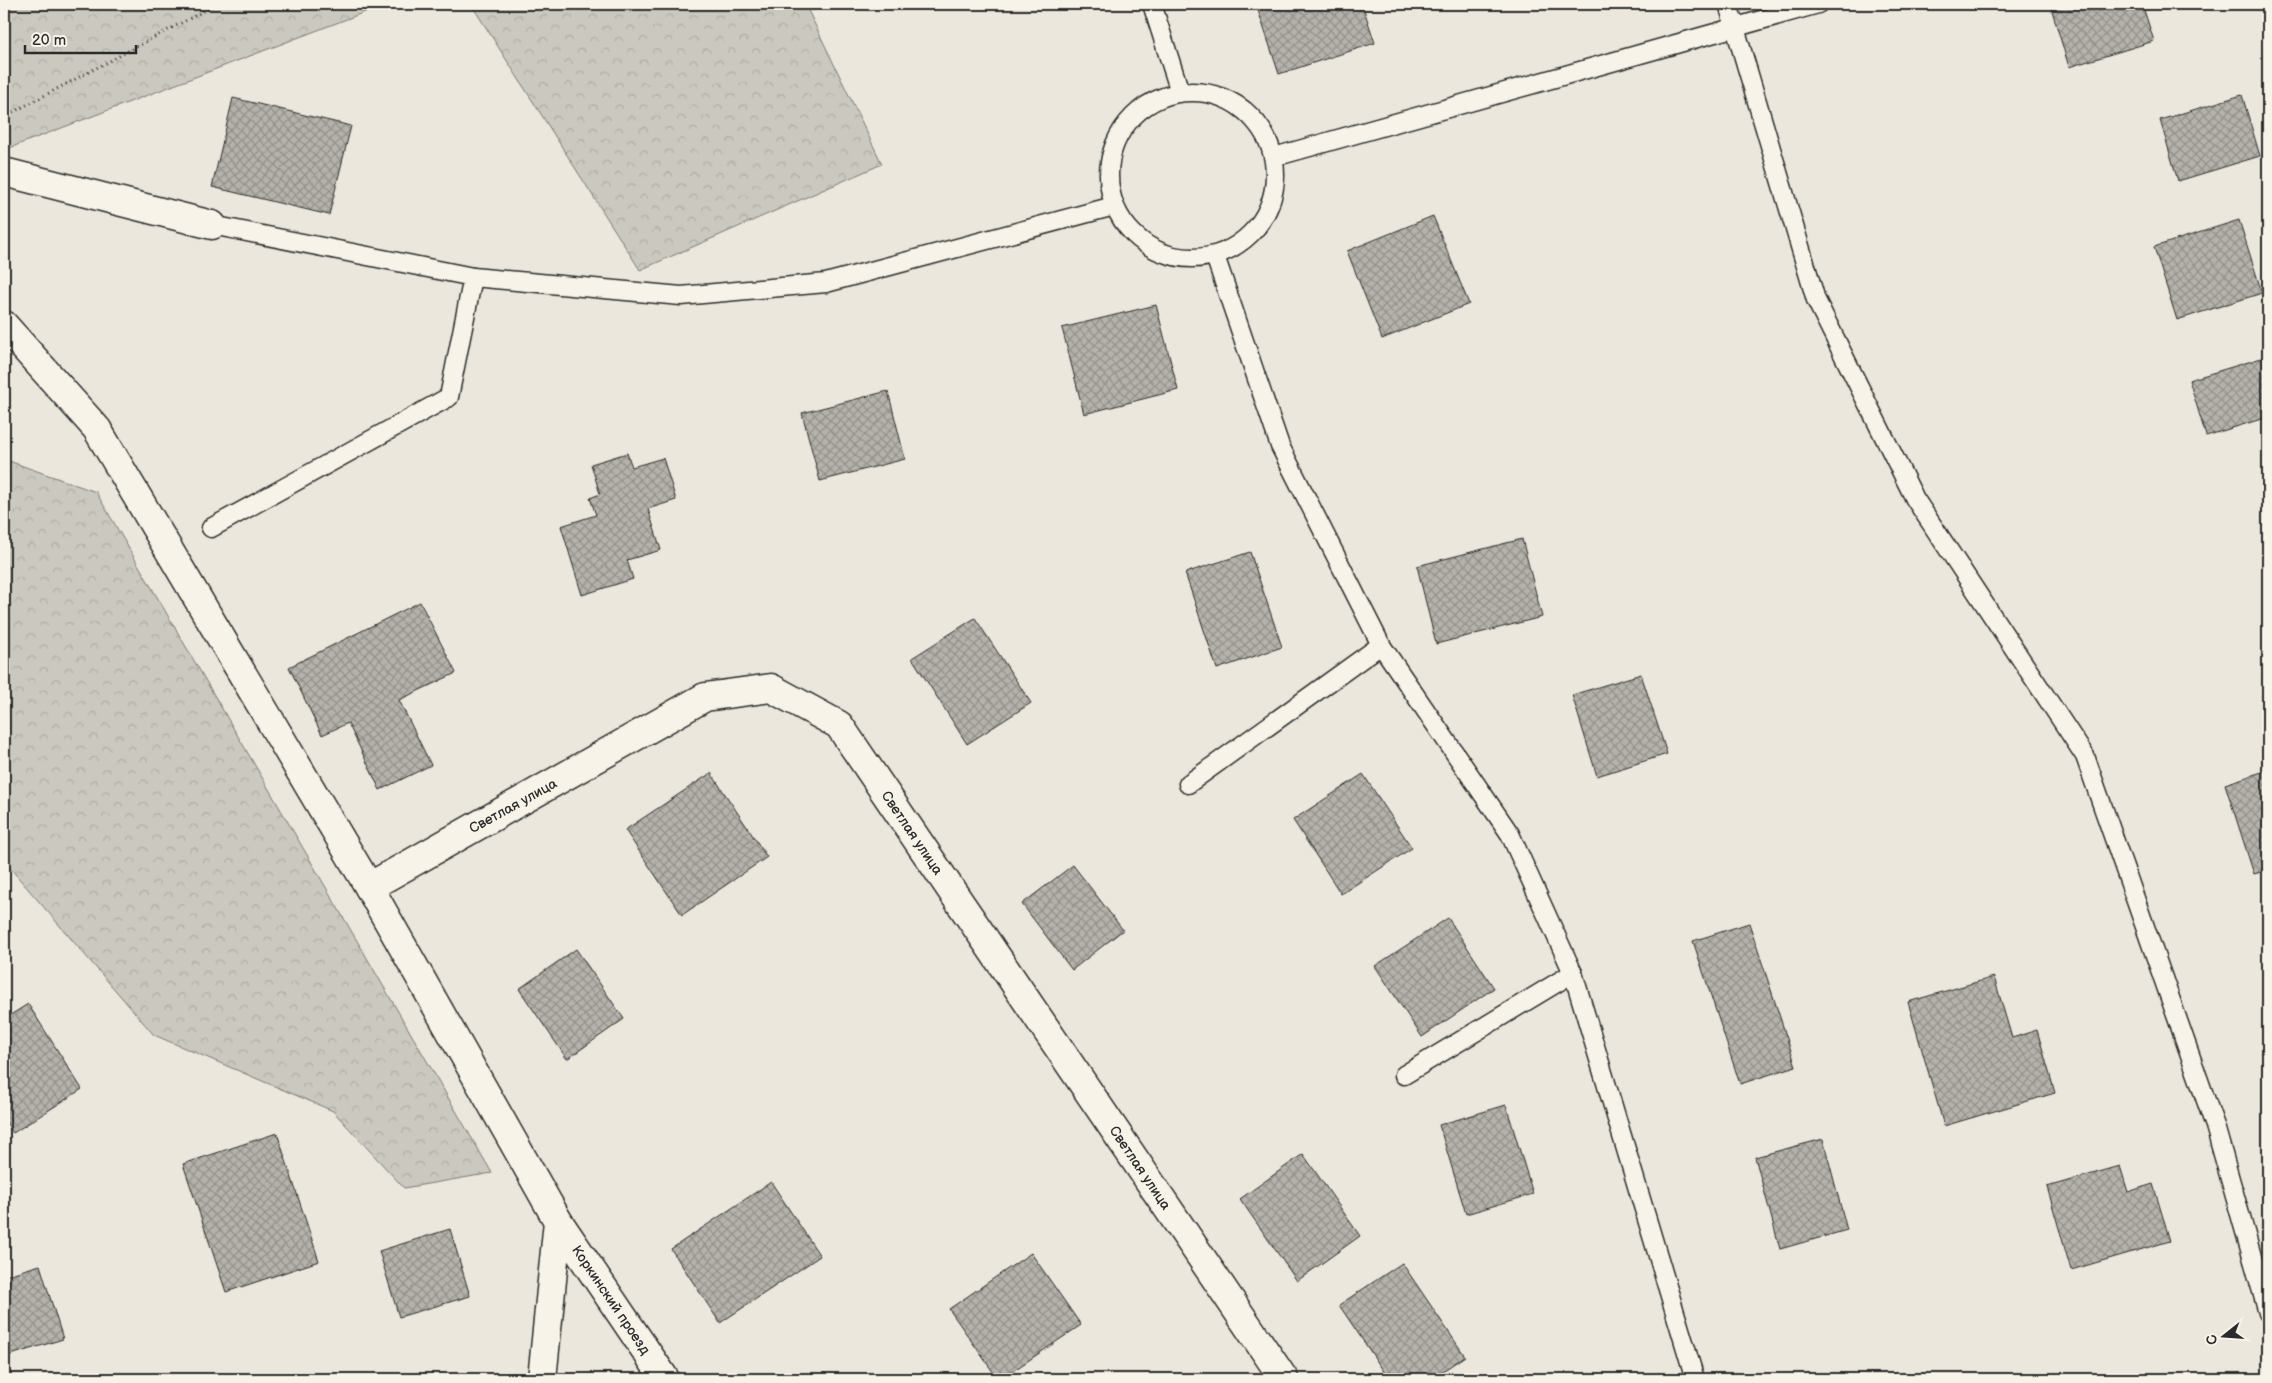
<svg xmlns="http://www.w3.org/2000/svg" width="2272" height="1383" font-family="'Balsamiq Sans',sans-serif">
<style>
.forest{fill:url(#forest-crowns);stroke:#7b7a75}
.building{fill:url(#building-cross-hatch);stroke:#2b2b2b}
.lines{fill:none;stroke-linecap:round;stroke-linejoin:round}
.lane-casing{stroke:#2b2b2b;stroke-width:21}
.street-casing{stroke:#2b2b2b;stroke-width:31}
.path{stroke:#2b2b2b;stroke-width:3;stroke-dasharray:1 4;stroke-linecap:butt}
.lane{stroke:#f7f3e8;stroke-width:18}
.street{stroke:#f7f3e8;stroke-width:28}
.labels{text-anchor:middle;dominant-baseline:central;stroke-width:5;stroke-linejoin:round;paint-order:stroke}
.street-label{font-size:14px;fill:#2b2b2b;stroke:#f7f3e8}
</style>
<defs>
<pattern id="forest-crowns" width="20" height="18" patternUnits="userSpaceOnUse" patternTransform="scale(1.25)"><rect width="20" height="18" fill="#cbc8bf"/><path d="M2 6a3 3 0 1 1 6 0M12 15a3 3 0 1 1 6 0" fill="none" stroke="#aeaca4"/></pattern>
<pattern id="building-cross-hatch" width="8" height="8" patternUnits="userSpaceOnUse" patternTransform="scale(1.25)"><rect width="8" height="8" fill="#b5b2ab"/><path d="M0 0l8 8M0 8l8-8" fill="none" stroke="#93918b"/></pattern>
</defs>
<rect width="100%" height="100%" fill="#ebe7dd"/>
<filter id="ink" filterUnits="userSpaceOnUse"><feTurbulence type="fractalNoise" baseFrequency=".02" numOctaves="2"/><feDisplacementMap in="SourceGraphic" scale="10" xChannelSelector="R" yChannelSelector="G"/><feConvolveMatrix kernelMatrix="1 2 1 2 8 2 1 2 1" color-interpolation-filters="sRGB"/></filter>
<g filter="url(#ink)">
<g class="forest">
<path d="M 4,4 L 386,4 L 4,150 Z"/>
<path d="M 471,4 L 805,4 L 882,164 L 640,270 Z"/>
<path d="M 9,461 L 96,492 L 492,1173 L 404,1188 L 333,1111 L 154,1035 L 4,861 L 4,466 Z"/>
</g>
<g class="building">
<path d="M 1256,4 L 1362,4 L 1375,43 L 1279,74 Z"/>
<path d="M 2050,4 L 2142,4 L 2154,41 L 2069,67 Z"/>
<path d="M 2242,95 L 2260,156 L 2178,181 L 2160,120 Z"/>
<path d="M 233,98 L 351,126 L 329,215 L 212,187 Z"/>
<path d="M 1433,216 L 1469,304 L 1382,339 L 1347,251 Z"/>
<path d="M 2239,220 L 2262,293 L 2177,320 L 2154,247 Z"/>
<path d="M 1156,305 L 1178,390 L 1084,414 L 1062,328 Z"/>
<path d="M 2268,356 L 2268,417 L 2206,436 L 2189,380 Z"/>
<path d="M 888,391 L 905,459 L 820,481 L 802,413 Z"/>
<path d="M 627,453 L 632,467 L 663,458 L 676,500 L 648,509 L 661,550 L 627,560 L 633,579 L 582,595 L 561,526 L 596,515 L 590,498 L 600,494 L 591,464 Z"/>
<path d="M 1522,539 L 1542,617 L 1436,644 L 1417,566 Z"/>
<path d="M 1250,552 L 1282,647 L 1217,669 L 1185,573 Z"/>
<path d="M 420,602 L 456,673 L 399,700 L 431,765 L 380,790 L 348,723 L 322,735 L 289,667 Z"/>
<path d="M 975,618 L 1031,703 L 967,744 L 912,658 Z"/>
<path d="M 1641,674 L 1667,754 L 1597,776 L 1572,695 Z"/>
<path d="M 2268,770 L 2268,870 L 2254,874 L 2225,784 Z"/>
<path d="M 711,773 L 767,857 L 682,915 L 625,830 Z"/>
<path d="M 1363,774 L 1412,848 L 1341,894 L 1293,820 Z"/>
<path d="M 1073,865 L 1123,930 L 1072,970 L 1022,904 Z"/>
<path d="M 1448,918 L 1494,988 L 1422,1037 L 1375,966 Z"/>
<path d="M 1749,923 L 1796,1066 L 1740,1084 L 1693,941 Z"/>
<path d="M 576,949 L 624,1019 L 567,1059 L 519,989 Z"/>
<path d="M 1994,977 L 2012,1038 L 2037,1030 L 2055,1093 L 1944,1126 L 1908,1002 Z"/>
<path d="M 28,1004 L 82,1089 L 13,1133 L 4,1119 L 4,1019 Z"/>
<path d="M 1506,1105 L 1533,1194 L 1466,1214 L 1439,1125 Z"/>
<path d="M 277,1133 L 319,1261 L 226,1292 L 183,1164 Z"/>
<path d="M 1823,1139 L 1847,1230 L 1780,1249 L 1755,1157 Z"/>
<path d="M 1303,1154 L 1360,1236 L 1297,1281 L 1240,1199 Z"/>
<path d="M 2120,1166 L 2128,1192 L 2153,1184 L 2170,1241 L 2071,1270 L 2047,1187 Z"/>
<path d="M 771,1182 L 820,1256 L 720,1323 L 671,1249 Z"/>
<path d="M 450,1229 L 470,1296 L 399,1317 L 379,1251 Z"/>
<path d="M 1031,1253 L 1081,1325 L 1001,1379 L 998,1379 L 949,1309 Z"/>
<path d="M 1402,1263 L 1465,1356 L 1431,1379 L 1389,1379 L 1339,1305 Z"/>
<path d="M 40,1265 L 63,1339 L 4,1357 L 4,1276 Z"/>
</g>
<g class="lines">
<g class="lane-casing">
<g id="lane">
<path d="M 1152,4 L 1180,92"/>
<path d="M 1728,4 L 1816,300 L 1915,499 L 2085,756 L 2215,1126 L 2268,1313"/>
<circle cx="1192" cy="175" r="83"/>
<path d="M 1274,157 L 1818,4"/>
<path d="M 212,225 L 473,277 L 681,296 L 826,283 L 1114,206"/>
<path d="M 1215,256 L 1280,446 L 1381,645 L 1510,834 L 1573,973 L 1695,1379"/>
<path d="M 211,528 L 449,397 L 473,277"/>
<path d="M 1188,784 L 1381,645"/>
<path d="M 1404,1075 L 1573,973"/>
</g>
</g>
<g class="street-casing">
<g id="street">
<path d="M 4,172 L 212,225"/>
<path d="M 4,325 L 97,429 L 369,887 L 558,1221 L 542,1379"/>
<path d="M 369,887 L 705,697 L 771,688 L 839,725 L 1284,1379"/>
<path d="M 558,1221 L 665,1379"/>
</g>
</g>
<path class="path" d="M 4,117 L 217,4"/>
<use href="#lane" class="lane"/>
<use href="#street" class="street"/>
</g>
</g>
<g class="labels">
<g class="street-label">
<text transform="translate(513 806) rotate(-29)">Светлая улица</text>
<text transform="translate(912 833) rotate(56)">Светлая улица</text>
<text transform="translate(1140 1168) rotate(56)">Светлая улица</text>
<text transform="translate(611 1300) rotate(56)">Коркинский проезд</text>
</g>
</g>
<rect width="2272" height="1383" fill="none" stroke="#f7f3e8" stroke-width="20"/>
<rect x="10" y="10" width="2252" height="1363" fill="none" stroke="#2b2b2b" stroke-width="2" filter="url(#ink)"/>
<g transform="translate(2224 1336) rotate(253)" stroke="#f7f3e8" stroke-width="4" paint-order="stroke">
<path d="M0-4L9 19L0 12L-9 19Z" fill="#2b2b2b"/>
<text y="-8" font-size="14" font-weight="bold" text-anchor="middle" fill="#2b2b2b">С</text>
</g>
<path d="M25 45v8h111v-8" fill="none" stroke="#2b2b2b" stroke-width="2.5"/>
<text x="32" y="45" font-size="15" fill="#2b2b2b" stroke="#f7f3e8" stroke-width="4" paint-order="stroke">20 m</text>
</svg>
